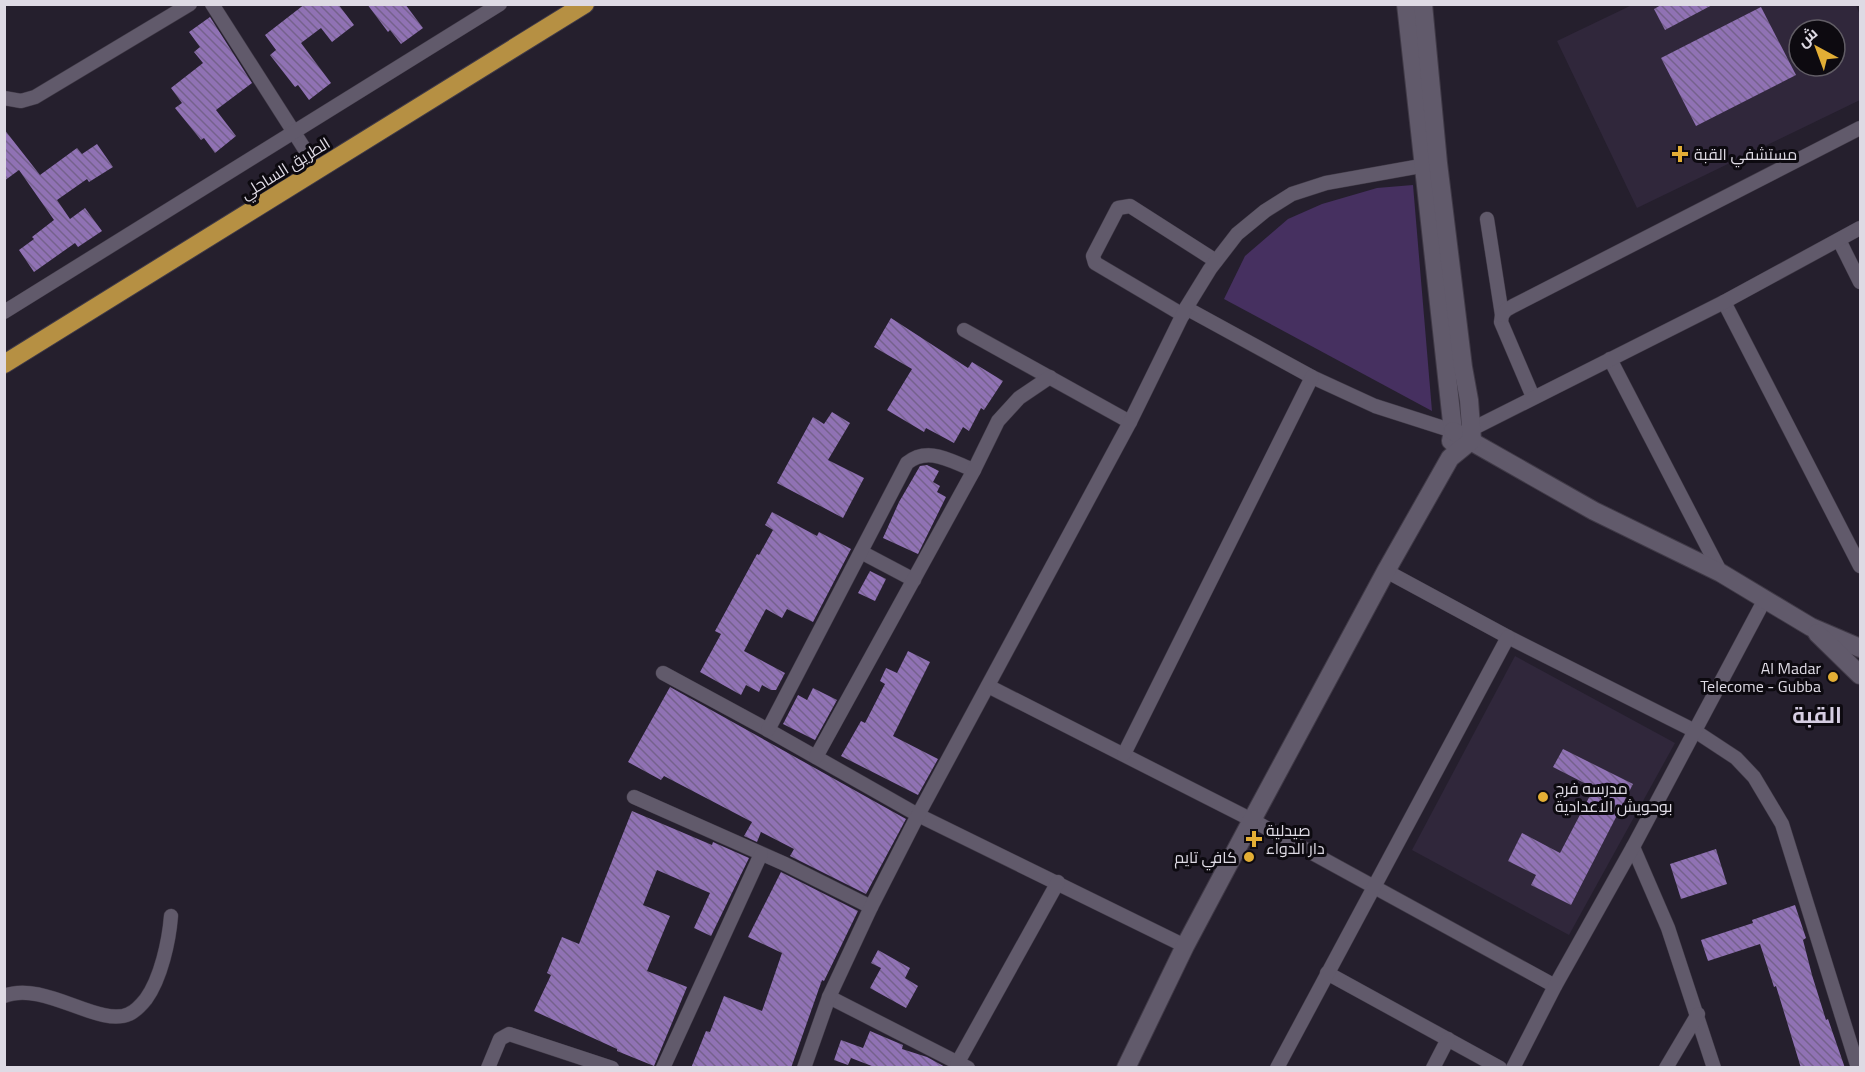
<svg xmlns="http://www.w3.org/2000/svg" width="1865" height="1072" font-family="'Titillium Web',Cairo,sans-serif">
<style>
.built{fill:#30273b;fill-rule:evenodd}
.garden{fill:#463060}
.building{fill:url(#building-back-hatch)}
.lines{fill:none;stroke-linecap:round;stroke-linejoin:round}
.street-casing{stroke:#403a47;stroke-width:15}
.secondary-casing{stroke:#403a47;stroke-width:20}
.highway-casing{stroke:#403a47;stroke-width:20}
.street{stroke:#615a6b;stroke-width:14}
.secondary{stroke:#615a6b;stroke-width:18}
.highway{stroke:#b69043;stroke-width:18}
.poi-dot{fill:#e3ae35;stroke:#0d0a10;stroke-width:2}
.labels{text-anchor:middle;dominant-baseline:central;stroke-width:6;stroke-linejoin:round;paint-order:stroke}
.poi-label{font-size:16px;fill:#dedae4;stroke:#0d0a10;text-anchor:start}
.street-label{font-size:16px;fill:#dedae4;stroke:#0d0a10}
.district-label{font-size:22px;font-weight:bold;fill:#d6cee2;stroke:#0d0a10}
</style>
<defs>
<pattern id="building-back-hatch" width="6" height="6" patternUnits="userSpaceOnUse" patternTransform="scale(1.5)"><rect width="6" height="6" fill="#9072b4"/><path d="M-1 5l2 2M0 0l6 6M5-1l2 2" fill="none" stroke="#75618d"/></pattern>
</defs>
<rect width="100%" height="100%" fill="#251f2d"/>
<g class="built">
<path d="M 1632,5 L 1856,5 L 1860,15 L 1860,100 L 1637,208 L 1557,41 ZM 1799,30 L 1835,30 L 1835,66 L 1799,66 Z"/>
<path d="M 1515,656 L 1675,743 L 1569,935 L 1412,850 Z"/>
</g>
<path class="garden" d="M 1413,185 L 1432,411 L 1224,299 L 1245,256 L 1288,219 L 1322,204 L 1377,188 Z"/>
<g class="building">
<path d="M 305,4 L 338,4 L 354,25 L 332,42 L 321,28 L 301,43 L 331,83 L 309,100 L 298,85 L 295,87 L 270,55 L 276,50 L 265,35 Z"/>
<path d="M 367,4 L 405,4 L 423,28 L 401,44 L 390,30 L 388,32 Z"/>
<path d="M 1663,4 L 1714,4 L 1665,30 L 1654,9 Z"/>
<path d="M 1761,7 L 1796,75 L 1696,126 L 1661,58 Z"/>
<path d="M 210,17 L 252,83 L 216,110 L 236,136 L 215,153 L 204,138 L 201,140 L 175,108 L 182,103 L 171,88 L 203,63 L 194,52 L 200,47 L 189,32 Z"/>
<path d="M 4,129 L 40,175 L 77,148 L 82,154 L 97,144 L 113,167 L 89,182 L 87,179 L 57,200 L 70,219 L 85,208 L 102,231 L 78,247 L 75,243 L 34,272 L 19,250 L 34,239 L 32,237 L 54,220 L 19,170 L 4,181 Z"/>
<path d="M 891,318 L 968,368 L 972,362 L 1003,381 L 984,410 L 981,408 L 969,431 L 963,427 L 954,443 L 926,428 L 924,432 L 887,410 L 912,369 L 874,347 Z"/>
<path d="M 832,412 L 850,423 L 828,460 L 864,478 L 843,518 L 777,483 L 813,417 L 824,424 Z"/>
<path d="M 927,465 L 939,471 L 933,482 L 940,486 L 937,492 L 946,497 L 918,554 L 883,538 L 899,502 L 920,466 Z"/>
<path d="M 772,512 L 817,536 L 819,532 L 851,549 L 813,622 L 787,609 L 782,618 L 766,609 L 744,651 L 785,673 L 776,690 L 771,690 L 762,685 L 759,692 L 746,685 L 741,695 L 700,672 L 721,634 L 715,631 L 757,554 L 759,555 L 773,530 L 765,525 Z"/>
<path d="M 870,571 L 886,579 L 875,601 L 858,593 Z"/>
<path d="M 908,651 L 930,662 L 893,736 L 938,759 L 918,795 L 841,756 L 861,721 L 865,723 L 885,684 L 880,681 L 886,668 L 897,673 Z"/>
<path d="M 670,687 L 906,819 L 866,894 L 790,856 L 794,849 L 761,832 L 757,842 L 744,836 L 752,822 L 664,776 L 661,780 L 628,762 Z"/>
<path d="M 813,688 L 837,700 L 815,740 L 783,724 L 798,695 L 807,700 Z"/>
<path d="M 1563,749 L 1633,784 L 1571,905 L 1531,885 L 1536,875 L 1508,861 L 1522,833 L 1560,853 L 1594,788 L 1553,767 Z"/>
<path d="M 632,811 L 712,845 L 713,842 L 749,858 L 711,936 L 694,928 L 710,893 L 657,870 L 643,905 L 670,916 L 647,971 L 687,987 L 654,1066 L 617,1051 L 617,1049 L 534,1011 L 551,975 L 547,973 L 562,937 L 579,944 Z"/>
<path d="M 1716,849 L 1727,884 L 1681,899 L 1670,864 Z"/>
<path d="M 781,872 L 858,911 L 824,981 L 822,980 L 791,1068 L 691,1068 L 706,1031 L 710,1032 L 724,996 L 762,1011 L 782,953 L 748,937 Z"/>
<path d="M 1795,905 L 1806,938 L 1803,940 L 1812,975 L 1826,1020 L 1828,1019 L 1845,1068 L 1801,1068 L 1776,986 L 1774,987 L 1760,944 L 1708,961 L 1701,940 L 1753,923 L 1752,920 Z"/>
<path d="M 878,950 L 910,968 L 905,978 L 918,986 L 906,1008 L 870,988 L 881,968 L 871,963 Z"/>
<path d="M 870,1031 L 903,1045 L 902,1049 L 927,1057 L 947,1068 L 877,1068 L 851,1058 L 848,1065 L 834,1060 L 841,1040 L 863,1048 Z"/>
</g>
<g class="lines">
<g class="street-casing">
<g id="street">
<path d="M 212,4 L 318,170"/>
<path d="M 4,98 L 21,101 L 35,97 L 190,4"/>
<path d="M 1487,219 L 1502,315 L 1501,322 L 1533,397"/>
<path d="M 1839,240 L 1860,282"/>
<path d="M 1724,302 L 1860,566"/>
<path d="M 1186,308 L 1312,377 L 1375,406 L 1453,431"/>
<path d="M 4,312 L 500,4"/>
<path d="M 1183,315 L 1095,263 L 1093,256 L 1118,208 L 1130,206 L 1216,261"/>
<path d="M 1502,315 L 1506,310 L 1513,306 L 1860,128"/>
<path d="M 964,330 L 1130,422"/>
<path d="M 1610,359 L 1721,573"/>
<path d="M 1472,429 L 1724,302 L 1860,228"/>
<path d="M 861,552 L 914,580"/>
<path d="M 1386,571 L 1508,637 L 1695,731 L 1736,758 L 1754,777 L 1782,824 L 1858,1068"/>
<path d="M 663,673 L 768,730 L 918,815 L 1185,946"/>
<path d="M 988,686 L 1252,820 L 1555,986"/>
<path d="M 768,730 L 907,463 C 928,446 950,461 974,470"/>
<path d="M 1124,754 L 1312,377"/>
<path d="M 816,757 L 974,470 L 998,421 L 1019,398 L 1050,377"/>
<path d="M 634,797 L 785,864 L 871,907"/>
<path d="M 1633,847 L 1668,928 L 1714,1068"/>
<path d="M 1327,973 L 1500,1068"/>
<path d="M 4,996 C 44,980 99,1028 129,1014 C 136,1011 142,1004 146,999 C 161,978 169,941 171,916"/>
<path d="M 829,997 L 968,1068"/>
<path d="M 488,1068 L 500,1039 L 509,1034 L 612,1068"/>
<path d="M 663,1068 L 761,854"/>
<path d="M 804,1068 L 829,997 L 871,907 L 918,815 L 1130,422 L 1186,308 L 1210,269 L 1237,234 L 1265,211 L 1292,194 L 1326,183 L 1432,164"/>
<path d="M 957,1068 L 958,1062 L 1058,882"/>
<path d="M 1277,1068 L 1508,637"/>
<path d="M 1433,1068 L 1448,1039"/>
<path d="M 1513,1068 L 1555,986 L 1633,847 L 1765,599"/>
<path d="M 1666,1068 L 1698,1014"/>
</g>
</g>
<g class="secondary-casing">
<g id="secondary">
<path d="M 1406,4 L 1453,431 L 1451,441"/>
<path d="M 1453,431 L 1594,511 L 1721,573 L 1811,627 L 1860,648"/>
<path d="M 1817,633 L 1860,675"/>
<path d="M 1126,1068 L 1185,946 L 1252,820 L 1386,571 L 1450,458 L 1472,440 L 1469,400 L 1463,367 L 1438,163 L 1423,4"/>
</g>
</g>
<g class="highway-casing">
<path id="highway" d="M 4,364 L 585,4"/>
</g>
<use href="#street" class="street"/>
<use href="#secondary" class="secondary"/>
<use href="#highway" class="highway"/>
</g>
<g class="poi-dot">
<path d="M1677 145h6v6h6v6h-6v6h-6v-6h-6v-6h6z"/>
<circle cx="1833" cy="677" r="6"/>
<circle cx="1543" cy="797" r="6"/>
<path d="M1251 830h6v6h6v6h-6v6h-6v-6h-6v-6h6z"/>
<circle cx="1249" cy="857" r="6"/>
</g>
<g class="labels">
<g class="poi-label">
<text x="1694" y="154">مستشفي القبة</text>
<text x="1821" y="668" text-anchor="end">Al Madar<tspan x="1821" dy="18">Telecome - Gubba</tspan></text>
<text x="1555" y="788">مدرسه فرج<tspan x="1555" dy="18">بوحويش الاعدادية</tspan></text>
<text x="1266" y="830">صيدلية<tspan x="1266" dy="18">دار الدواء</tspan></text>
<text x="1237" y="857" text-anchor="end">كافي تايم</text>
</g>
<g class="street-label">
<text transform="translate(285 168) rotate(-32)">الطريق الساحلي</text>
</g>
<g class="district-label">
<text x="1817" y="715">القبة</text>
</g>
</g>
<rect width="1865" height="1072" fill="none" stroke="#dedae4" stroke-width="12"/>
<g transform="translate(1817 48) rotate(319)"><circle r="28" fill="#0d0a10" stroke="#615d65" stroke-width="1.5"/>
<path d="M0-4.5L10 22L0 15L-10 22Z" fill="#e3ae35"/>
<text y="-9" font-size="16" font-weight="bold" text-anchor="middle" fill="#dedae4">ش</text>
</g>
</svg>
